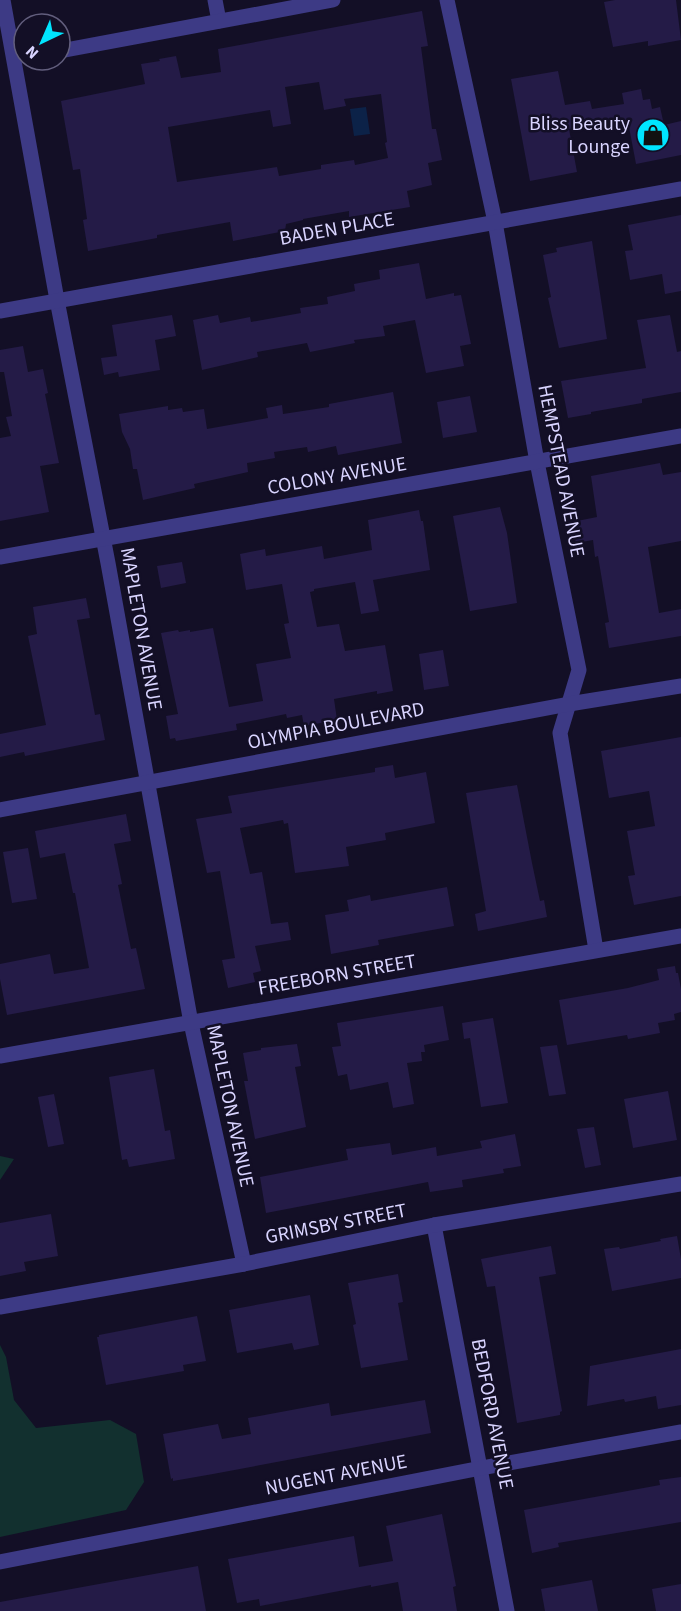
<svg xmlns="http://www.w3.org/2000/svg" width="681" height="1611" font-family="'Source Sans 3',sans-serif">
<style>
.green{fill:#12302f}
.water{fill:#0c2248}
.building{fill:#241b47;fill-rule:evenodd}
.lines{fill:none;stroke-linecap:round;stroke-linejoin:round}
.minor{stroke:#3d3a85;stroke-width:15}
.labels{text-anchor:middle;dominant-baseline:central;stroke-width:5;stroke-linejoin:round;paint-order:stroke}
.poi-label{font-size:20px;fill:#d9d4ff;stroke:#130f26;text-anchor:end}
.street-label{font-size:20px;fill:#d9d4ff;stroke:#130f26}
</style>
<rect width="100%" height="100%" fill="#130f26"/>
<g class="green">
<path d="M 0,1156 L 14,1159 L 0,1180 Z"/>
<path d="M 0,1345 L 6,1357 L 14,1400 L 36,1428 L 110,1420 L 136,1434 L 144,1482 L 126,1510 L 0,1537 Z"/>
</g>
<path class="water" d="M 366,107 L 370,134 L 354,136 L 350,109 Z"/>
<g class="building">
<path d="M 615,0 L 676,0 L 681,40 L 648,46 L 648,41 L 613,47 L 604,2 Z"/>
<path d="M 422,11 L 428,46 L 421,47 L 432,129 L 436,129 L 442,160 L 428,163 L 432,185 L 407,191 L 410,207 L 349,217 L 349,211 L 303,219 L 303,220 L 286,224 L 285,231 L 233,241 L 230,222 L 157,235 L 157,238 L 88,251 L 83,220 L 87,219 L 80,169 L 73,170 L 61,101 L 145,84 L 141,64 L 160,61 L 159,59 L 176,56 L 181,78 L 221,72 L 218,49 ZM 319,82 L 324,110 L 346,106 L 344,99 L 381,94 L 387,142 L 385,143 L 388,158 L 355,165 L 354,160 L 321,165 L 321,169 L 279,176 L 277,167 L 177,182 L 168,127 L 270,110 L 273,127 L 291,124 L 285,87 Z"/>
<path d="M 558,71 L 565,105 L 590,101 L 592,109 L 624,104 L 622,93 L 641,89 L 643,100 L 650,99 L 652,109 L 660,107 L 664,125 L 681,121 L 681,155 L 636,164 L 629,127 L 622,129 L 620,120 L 569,129 L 577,172 L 530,181 L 511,79 Z"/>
<path d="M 681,215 L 681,291 L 665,294 L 662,274 L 630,280 L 625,251 L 633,250 L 628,225 Z"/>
<path d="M 592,241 L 607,339 L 559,348 L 548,298 L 551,297 L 543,255 L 557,252 L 556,248 Z"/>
<path d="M 419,263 L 426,299 L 454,293 L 454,296 L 461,295 L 471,344 L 460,346 L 464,366 L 426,373 L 415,320 L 383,326 L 385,336 L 354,340 L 355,343 L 310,352 L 307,343 L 257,352 L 258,357 L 202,370 L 193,320 L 218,315 L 220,323 L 250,317 L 251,322 L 301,313 L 300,308 L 328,304 L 327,297 L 355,291 L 354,284 L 380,279 L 379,270 Z"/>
<path d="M 172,315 L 176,336 L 155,340 L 160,370 L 119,377 L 118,372 L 104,375 L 101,358 L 117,356 L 112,325 Z"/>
<path d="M 670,315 L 677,352 L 681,351 L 681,392 L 642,399 L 642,403 L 591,412 L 591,414 L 568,418 L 561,381 L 646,368 L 637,320 Z"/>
<path d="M 23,346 L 28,372 L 43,369 L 48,393 L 45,394 L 59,463 L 40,466 L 49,512 L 0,521 L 0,438 L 11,436 L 6,417 L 12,416 L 4,372 L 0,372 L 0,350 Z"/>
<path d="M 393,392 L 402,443 L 338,455 L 336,446 L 308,452 L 307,447 L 274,452 L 275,458 L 247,463 L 248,472 L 194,484 L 195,488 L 143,500 L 137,469 L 133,469 L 130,449 L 122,432 L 119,414 L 168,406 L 168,410 L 182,408 L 183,412 L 204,409 L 207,429 L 268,418 L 266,408 L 282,405 L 283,414 L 329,407 L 329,404 Z"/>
<path d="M 470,396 L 477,432 L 443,438 L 437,402 Z"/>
<path d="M 660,463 L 663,475 L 681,472 L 681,541 L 648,547 L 659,613 L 681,609 L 681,636 L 609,648 L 605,623 L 609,622 L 598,556 L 595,557 L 593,540 L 576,543 L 572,522 L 597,517 L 591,476 Z"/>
<path d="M 500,507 L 507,533 L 517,603 L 470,611 L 453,516 Z"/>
<path d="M 419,510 L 421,521 L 423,521 L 430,570 L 373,580 L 379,611 L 361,614 L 355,582 L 314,589 L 314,591 L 310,592 L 317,627 L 339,624 L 345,651 L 385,645 L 393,691 L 377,694 L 377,691 L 334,699 L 337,720 L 304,726 L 302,715 L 287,718 L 286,714 L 236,724 L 237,730 L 176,741 L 175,738 L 170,739 L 166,716 L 178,714 L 161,633 L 178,630 L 179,632 L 190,630 L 190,632 L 213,628 L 229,707 L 263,701 L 256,664 L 291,658 L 284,624 L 289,623 L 282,584 L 246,590 L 240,554 L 265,549 L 266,556 L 322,546 L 324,559 L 372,550 L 368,520 Z"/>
<path d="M 182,562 L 186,583 L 161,588 L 157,566 Z"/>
<path d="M 86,598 L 90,618 L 77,620 L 95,715 L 100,714 L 105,740 L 25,756 L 24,752 L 0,757 L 0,734 L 46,725 L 28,636 L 37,634 L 33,607 Z"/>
<path d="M 443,650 L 449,686 L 424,690 L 419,654 Z"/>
<path d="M 681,737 L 681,896 L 634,905 L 628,876 L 635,875 L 627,831 L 655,826 L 649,791 L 609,798 L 601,751 Z"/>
<path d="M 393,765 L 395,778 L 426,772 L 435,823 L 385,833 L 386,840 L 346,847 L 349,866 L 295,873 L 288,823 L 284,824 L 283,820 L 240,828 L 250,874 L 262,872 L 271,924 L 288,922 L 291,940 L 255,946 L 261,971 L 253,973 L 255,982 L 228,988 L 222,960 L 235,958 L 220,871 L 207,873 L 196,819 L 232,813 L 228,796 L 375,772 L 375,768 Z"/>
<path d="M 517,785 L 532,863 L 540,901 L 544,900 L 547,917 L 478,931 L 475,914 L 486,911 L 466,793 Z"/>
<path d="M 126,814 L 131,841 L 114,844 L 122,884 L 118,885 L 131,949 L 136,948 L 145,989 L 7,1015 L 0,979 L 0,964 L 50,954 L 54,974 L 89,968 L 75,893 L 73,893 L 65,853 L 40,858 L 35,831 Z"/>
<path d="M 28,848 L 37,899 L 12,903 L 3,852 Z"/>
<path d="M 447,887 L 454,926 L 378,940 L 379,945 L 331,954 L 325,915 L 349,911 L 347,900 L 370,895 L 371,901 Z"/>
<path d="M 675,966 L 676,973 L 678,973 L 681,989 L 681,1012 L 674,1014 L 675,1020 L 658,1023 L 660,1033 L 628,1039 L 627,1035 L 567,1045 L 559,1000 L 628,988 L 659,980 L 657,969 Z"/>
<path d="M 443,1006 L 449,1040 L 424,1045 L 425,1052 L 421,1052 L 422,1061 L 407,1063 L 414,1104 L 393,1108 L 388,1082 L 350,1090 L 347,1074 L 338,1076 L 332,1047 L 341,1046 L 337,1023 Z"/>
<path d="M 493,1018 L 508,1103 L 481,1107 L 470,1038 L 464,1039 L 462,1023 Z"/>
<path d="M 297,1044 L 301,1066 L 295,1067 L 306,1127 L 255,1139 L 244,1081 L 248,1081 L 243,1053 L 261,1050 L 261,1048 Z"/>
<path d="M 557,1045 L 566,1094 L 549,1096 L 540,1047 Z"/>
<path d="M 154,1069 L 165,1131 L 170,1130 L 175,1159 L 129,1167 L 127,1159 L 122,1160 L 109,1077 Z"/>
<path d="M 668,1091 L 677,1140 L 633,1148 L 624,1099 Z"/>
<path d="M 54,1094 L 64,1144 L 48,1147 L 38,1097 Z"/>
<path d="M 594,1127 L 601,1165 L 585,1168 L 577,1129 Z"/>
<path d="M 515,1134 L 521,1166 L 503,1169 L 504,1173 L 462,1180 L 463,1187 L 430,1192 L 428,1182 L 266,1213 L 260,1177 L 348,1160 L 346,1149 L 390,1143 L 392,1155 L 436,1147 L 437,1156 L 482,1148 L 480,1141 Z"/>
<path d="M 51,1214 L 58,1256 L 24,1262 L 26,1271 L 0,1276 L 0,1223 Z"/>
<path d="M 677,1236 L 681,1259 L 681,1278 L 612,1291 L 604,1249 L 619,1247 L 620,1249 L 661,1241 L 660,1239 Z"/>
<path d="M 551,1246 L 556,1274 L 539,1277 L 562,1411 L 560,1412 L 560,1415 L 517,1423 L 495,1286 L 487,1287 L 481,1259 Z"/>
<path d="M 398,1274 L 403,1302 L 398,1303 L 408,1360 L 361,1368 L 353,1325 L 356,1324 L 348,1283 Z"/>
<path d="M 310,1295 L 319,1345 L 294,1350 L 292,1343 L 237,1353 L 229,1310 Z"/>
<path d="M 197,1316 L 206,1361 L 183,1365 L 184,1371 L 106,1385 L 97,1337 L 99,1337 L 99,1335 Z"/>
<path d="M 681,1349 L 681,1405 L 658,1409 L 656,1396 L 625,1402 L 624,1399 L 587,1406 L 590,1366 Z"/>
<path d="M 425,1400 L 431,1433 L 213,1474 L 173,1481 L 173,1478 L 171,1479 L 163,1434 L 218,1424 L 222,1439 L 251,1434 L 248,1418 L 329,1403 L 331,1416 Z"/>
<path d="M 681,1477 L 681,1522 L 558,1543 L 559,1547 L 532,1553 L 524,1510 L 660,1485 L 659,1480 Z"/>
<path d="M 442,1514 L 456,1586 L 453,1587 L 457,1611 L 403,1611 L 398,1582 L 371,1587 L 371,1585 L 260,1606 L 259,1599 L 237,1603 L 228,1559 L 354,1536 L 359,1567 L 393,1561 L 386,1526 Z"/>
<path d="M 198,1566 L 206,1611 L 0,1611 L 0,1602 Z"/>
<path d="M 592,1580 L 598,1611 L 545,1611 L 541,1589 Z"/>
<path d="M 681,1584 L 681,1611 L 656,1611 L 652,1589 Z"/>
</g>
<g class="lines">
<g class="minor">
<path d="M 3,0 L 57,300 L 108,563 L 191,1023 L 244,1264"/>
<path d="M 215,0 L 219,21"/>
<path d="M 447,0 L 495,222 L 537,462 L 579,670 L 560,733 L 596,950"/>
<path d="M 60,51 L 333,0"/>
<path d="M 0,311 L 681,189"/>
<path d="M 0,557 L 681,436"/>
<path d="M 0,810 L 569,704 L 681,686"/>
<path d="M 0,1056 L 681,936"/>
<path d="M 434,1225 L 507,1611"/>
<path d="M 0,1307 L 244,1264 L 434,1225 L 681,1184"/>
<path d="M 0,1562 L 481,1468 L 681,1432"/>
</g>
</g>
<defs>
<g id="shop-disc" transform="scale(1.725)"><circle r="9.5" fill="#00e5ff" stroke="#130f26"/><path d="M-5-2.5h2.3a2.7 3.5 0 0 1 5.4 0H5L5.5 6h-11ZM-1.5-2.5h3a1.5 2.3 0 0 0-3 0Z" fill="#111"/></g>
</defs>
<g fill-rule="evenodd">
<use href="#shop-disc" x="653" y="135"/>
</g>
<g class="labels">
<g class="poi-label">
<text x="630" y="124">Bliss Beauty<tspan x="630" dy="23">Lounge</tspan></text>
</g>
<g class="street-label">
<text transform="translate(337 229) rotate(-10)">BADEN PLACE</text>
<text transform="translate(561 471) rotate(79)">HEMPSTEAD AVENUE</text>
<text transform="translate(337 476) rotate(-10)">COLONY AVENUE</text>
<text transform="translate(141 629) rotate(80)">MAPLETON AVENUE</text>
<text transform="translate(336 726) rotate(-11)">OLYMPIA BOULEVARD</text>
<text transform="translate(337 975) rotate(-10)">FREEBORN STREET</text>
<text transform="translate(230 1106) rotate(78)">MAPLETON AVENUE</text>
<text transform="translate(336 1224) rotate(-11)">GRIMSBY STREET</text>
<text transform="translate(492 1414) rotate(79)">BEDFORD AVENUE</text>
<text transform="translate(336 1475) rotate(-11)">NUGENT AVENUE</text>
</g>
</g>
<g transform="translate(42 42) rotate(224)"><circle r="28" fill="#130f26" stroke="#625e7d" stroke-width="1.5"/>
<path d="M0-4.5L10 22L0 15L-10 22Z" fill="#00e5ff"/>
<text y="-9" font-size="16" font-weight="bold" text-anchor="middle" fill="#d9d4ff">N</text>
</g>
</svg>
